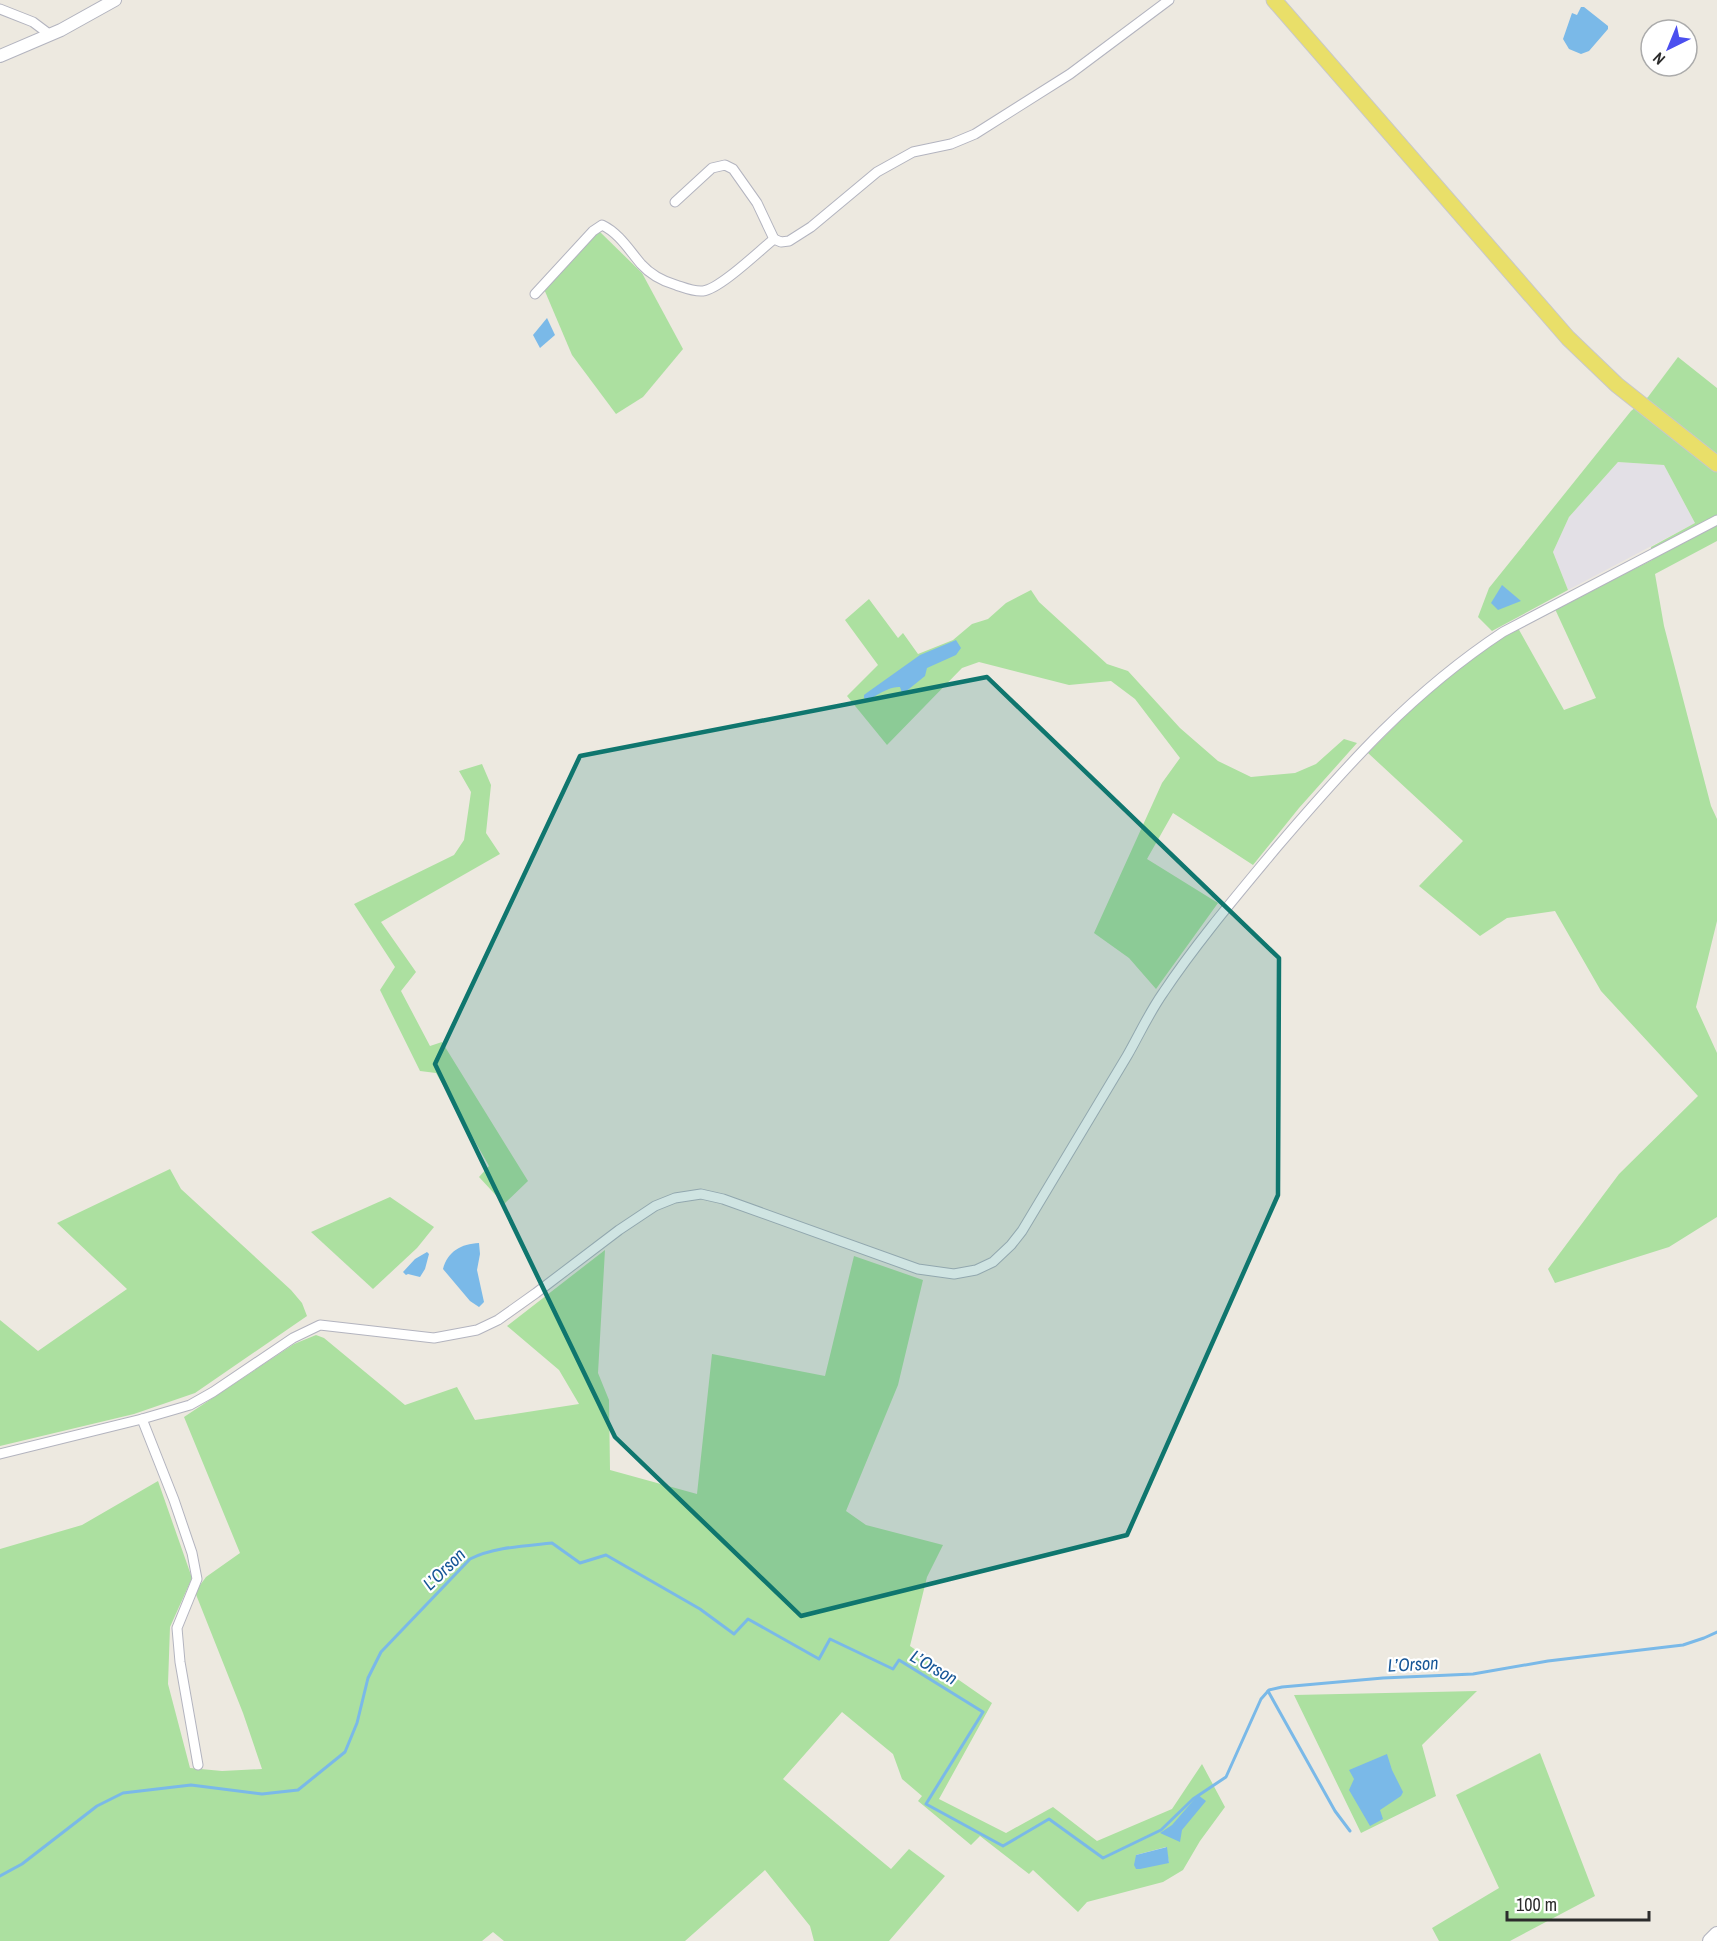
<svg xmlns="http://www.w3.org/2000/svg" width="1717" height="1941" font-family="'Archivo Narrow',sans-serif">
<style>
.industrial{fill:#e3e0e6}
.green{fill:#ace0a0;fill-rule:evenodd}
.water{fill:#7ab9e8}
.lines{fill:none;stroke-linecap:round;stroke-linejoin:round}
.stream{stroke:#7ab9e8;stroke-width:3}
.minor-casing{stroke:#b3b4bf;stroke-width:11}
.tertiary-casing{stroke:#b3b4bf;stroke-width:14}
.secondary-casing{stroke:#b3b4bf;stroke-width:16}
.primary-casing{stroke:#c8c8c8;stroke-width:17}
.minor{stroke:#fff;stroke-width:9}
.tertiary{stroke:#fff;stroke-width:12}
.secondary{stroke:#fff;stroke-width:14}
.primary{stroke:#e9df69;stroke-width:15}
.marked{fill:#0f766e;fill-opacity:0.2;stroke:#0f766e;stroke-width:4.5;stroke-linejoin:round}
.labels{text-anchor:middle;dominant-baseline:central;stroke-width:4.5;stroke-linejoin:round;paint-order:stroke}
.water-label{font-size:18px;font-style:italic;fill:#165697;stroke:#fff}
</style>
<rect width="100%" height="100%" fill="#ede9e0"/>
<path class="industrial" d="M 1618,462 L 1664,465 L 1695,523 L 1568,590 L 1553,552 L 1569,517 Z"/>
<g class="green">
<path d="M 599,231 L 642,273 L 683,349 L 643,397 L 616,414 L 572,355 L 544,289 Z"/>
<path d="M 1678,357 L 1717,388 L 1717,541 L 1655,574 L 1664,626 L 1711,806 L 1717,819 L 1717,921 L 1696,1007 L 1717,1053 L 1717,1217 L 1669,1247 L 1555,1283 L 1548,1269 L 1619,1174 L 1698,1096 L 1601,991 L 1555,911 L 1507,918 L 1480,936 L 1419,886 L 1463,841 L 1368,753 L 1427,694 L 1466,662 L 1518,628 L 1564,710 L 1596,698 L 1555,609 L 1652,560 L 1651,547 L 1695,523 L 1664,465 L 1618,462 L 1569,517 L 1553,552 L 1568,590 L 1492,631 L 1478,617 L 1489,588 L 1631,411 L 1648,397 Z"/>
<path d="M 1031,590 L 1039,602 L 1107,664 L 1128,671 L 1180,728 L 1218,761 L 1251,777 L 1295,773 L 1316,764 L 1344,739 L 1357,743 L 1299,808 L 1253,865 L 1173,813 L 1147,859 L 1218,903 L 1156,989 L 1129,958 L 1094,933 L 1162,783 L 1180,758 L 1135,699 L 1111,681 L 1069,685 L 979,662 L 962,668 L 887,745 L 847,696 L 878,665 L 845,620 L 869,599 L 898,638 L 903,633 L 918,654 L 953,640 L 972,624 L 988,619 L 1006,603 Z"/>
<path d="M 482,764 L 491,785 L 486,833 L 500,854 L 381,922 L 416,972 L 401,991 L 430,1046 L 442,1042 L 528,1181 L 504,1204 L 479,1177 L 489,1166 L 436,1073 L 420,1071 L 380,990 L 395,967 L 354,904 L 454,855 L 464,840 L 471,792 L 459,771 Z"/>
<path d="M 170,1169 L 181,1189 L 291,1290 L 302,1303 L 307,1316 L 195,1393 L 134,1414 L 0,1446 L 0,1320 L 38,1351 L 127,1289 L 57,1223 Z"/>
<path d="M 390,1197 L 434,1227 L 417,1248 L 373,1289 L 311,1232 Z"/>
<path d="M 605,1250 L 598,1373 L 609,1400 L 610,1470 L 697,1494 L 712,1354 L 825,1376 L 854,1256 L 923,1280 L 898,1385 L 846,1511 L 866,1525 L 943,1545 L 927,1577 L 910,1646 L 992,1703 L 939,1799 L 1006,1833 L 1053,1807 L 1097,1841 L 1172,1809 L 1202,1764 L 1225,1807 L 1200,1841 L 1183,1870 L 1163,1882 L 1087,1902 L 1078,1912 L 1033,1870 L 1029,1874 L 980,1836 L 971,1845 L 918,1801 L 922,1796 L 902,1779 L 893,1754 L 842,1712 L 783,1779 L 891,1869 L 909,1849 L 945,1876 L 889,1941 L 814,1941 L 810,1926 L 765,1870 L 685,1941 L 504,1941 L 493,1932 L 482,1941 L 0,1941 L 0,1549 L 82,1525 L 158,1481 L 192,1578 L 170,1627 L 168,1684 L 190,1768 L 222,1771 L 262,1769 L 243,1713 L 195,1592 L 206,1577 L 240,1553 L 184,1417 L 294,1344 L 316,1335 L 324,1338 L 405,1405 L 457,1387 L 475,1420 L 579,1404 L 559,1370 L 507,1326 ZM 1166,1847 L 1169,1863 L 1136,1855 Z"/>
<path d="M 1477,1691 L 1422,1745 L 1436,1796 L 1361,1833 L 1294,1695 Z"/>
<path d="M 1540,1753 L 1595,1896 L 1510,1941 L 1439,1941 L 1432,1928 L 1499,1888 L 1456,1795 Z"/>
</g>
<g class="water">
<path d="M 1581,7 L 1584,7 L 1608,26 L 1608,29 L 1589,51 L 1581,54 L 1569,49 L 1563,39 L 1572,13 L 1577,15 Z"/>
<path d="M 547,318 L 555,335 L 540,348 L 533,335 Z"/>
<path d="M 1502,585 L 1521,601 L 1498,610 L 1491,603 Z"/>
<path d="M 956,640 L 961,648 L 956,655 L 927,668 L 925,676 L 904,693 L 902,693 L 900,687 C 888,686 878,696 866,700 L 864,698 L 864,695 L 868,692 L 920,655 Z"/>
<path d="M 479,1243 L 480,1254 L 477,1270 L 484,1302 L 479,1307 L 470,1301 L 443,1269 C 448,1251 461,1244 479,1243 Z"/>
<path d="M 427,1252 L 429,1254 L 425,1269 L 420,1277 L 408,1274 L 406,1275 L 403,1272 L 415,1259 Z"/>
<path d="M 1387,1754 L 1392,1770 L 1403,1792 L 1401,1796 L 1380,1810 L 1383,1819 L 1370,1826 L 1349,1790 L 1354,1779 L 1349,1770 Z"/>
<path d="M 1198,1795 L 1206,1801 L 1182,1830 L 1180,1842 L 1160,1833 L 1172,1825 Z"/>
<path d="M 1167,1847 L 1169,1863 L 1140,1869 L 1136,1869 L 1134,1865 L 1136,1855 Z"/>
</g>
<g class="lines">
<g class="stream">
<path d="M 1268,1691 L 1335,1811 L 1350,1831"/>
<path d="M 0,1876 L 22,1864 L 97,1806 L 123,1793 L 191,1785 L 262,1794 L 298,1790 L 345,1752 L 357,1723 L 368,1678 L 381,1652 L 470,1559 C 494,1547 525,1546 552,1543 L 580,1563 L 606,1555 L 700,1609 L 734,1634 L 748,1619 L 819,1659 L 830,1639 L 893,1669 L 899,1660 L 983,1712 L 926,1804 L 1003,1846 L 1049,1819 L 1103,1858 L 1161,1830 L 1193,1799 L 1226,1777 L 1261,1699 L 1269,1690 L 1282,1687 L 1383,1678 L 1473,1674 L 1548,1661 L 1683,1645 L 1704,1638 L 1717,1632"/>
</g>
<g class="minor-casing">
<g id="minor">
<path d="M 0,9 L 33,22 L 49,34"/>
<path d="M 675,202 L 712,168 L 725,165 L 733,169 L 757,203 L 774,239"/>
<path d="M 535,294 L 593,231 L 602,225 C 619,233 629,250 641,264 C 650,274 662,281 676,285 C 685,288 694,292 703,291 C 720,289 759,251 774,239 L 781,242 L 789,241 L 811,227 L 877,172 L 913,152 L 951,144 L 975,134 L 1070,74 L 1169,0"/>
<path d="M 142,1419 L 174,1500 L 192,1553 L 197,1579 L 177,1628 L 180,1662 L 198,1765"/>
<path d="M 0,1454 L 142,1419 L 190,1405 L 213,1392 L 293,1338 L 320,1325 L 434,1338 L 477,1330 L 498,1320 L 536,1293 L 619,1230 L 655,1206 L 675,1198 L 701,1194 L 723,1199 L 918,1269 L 954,1274 L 976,1270 L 993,1262 L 1011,1245 L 1022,1231 C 1057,1173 1092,1115 1127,1056 C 1139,1035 1149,1013 1163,993 C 1197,942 1238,894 1277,847 C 1347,765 1412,692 1503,632 L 1717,520"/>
</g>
</g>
<g class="tertiary-casing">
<path id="tertiary" d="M 0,56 L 61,30 L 115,0"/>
</g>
<g class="secondary-casing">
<path id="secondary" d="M 1710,1941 L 1717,1934"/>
</g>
<g class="primary-casing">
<path id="primary" d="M 1274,0 L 1568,338 L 1617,385 L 1717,464"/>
</g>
<use href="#minor" class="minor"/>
<use href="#tertiary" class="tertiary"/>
<use href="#secondary" class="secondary"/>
<use href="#primary" class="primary"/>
</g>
<path class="marked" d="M 987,677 L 1279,958 L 1278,1195 L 1127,1535 L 801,1616 L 615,1437 L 435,1064 L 580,756 Z"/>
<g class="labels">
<g class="water-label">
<text transform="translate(444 1569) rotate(-44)">L’Orson</text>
<text transform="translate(1413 1664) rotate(-3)">L’Orson</text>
<text transform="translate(934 1667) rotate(30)">L’Orson</text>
</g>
</g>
<g transform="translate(1669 48) rotate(223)"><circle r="28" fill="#ffffff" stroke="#ababab" stroke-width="1.5"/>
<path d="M0-4.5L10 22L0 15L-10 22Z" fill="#4b4fef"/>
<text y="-9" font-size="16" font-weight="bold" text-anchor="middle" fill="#2c2c2c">N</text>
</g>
<path d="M1507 1911v9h142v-9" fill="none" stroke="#2c2c2c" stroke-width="3"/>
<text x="1516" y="1911" font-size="18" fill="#2c2c2c" stroke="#ffffff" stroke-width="4.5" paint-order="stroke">100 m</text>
</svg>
